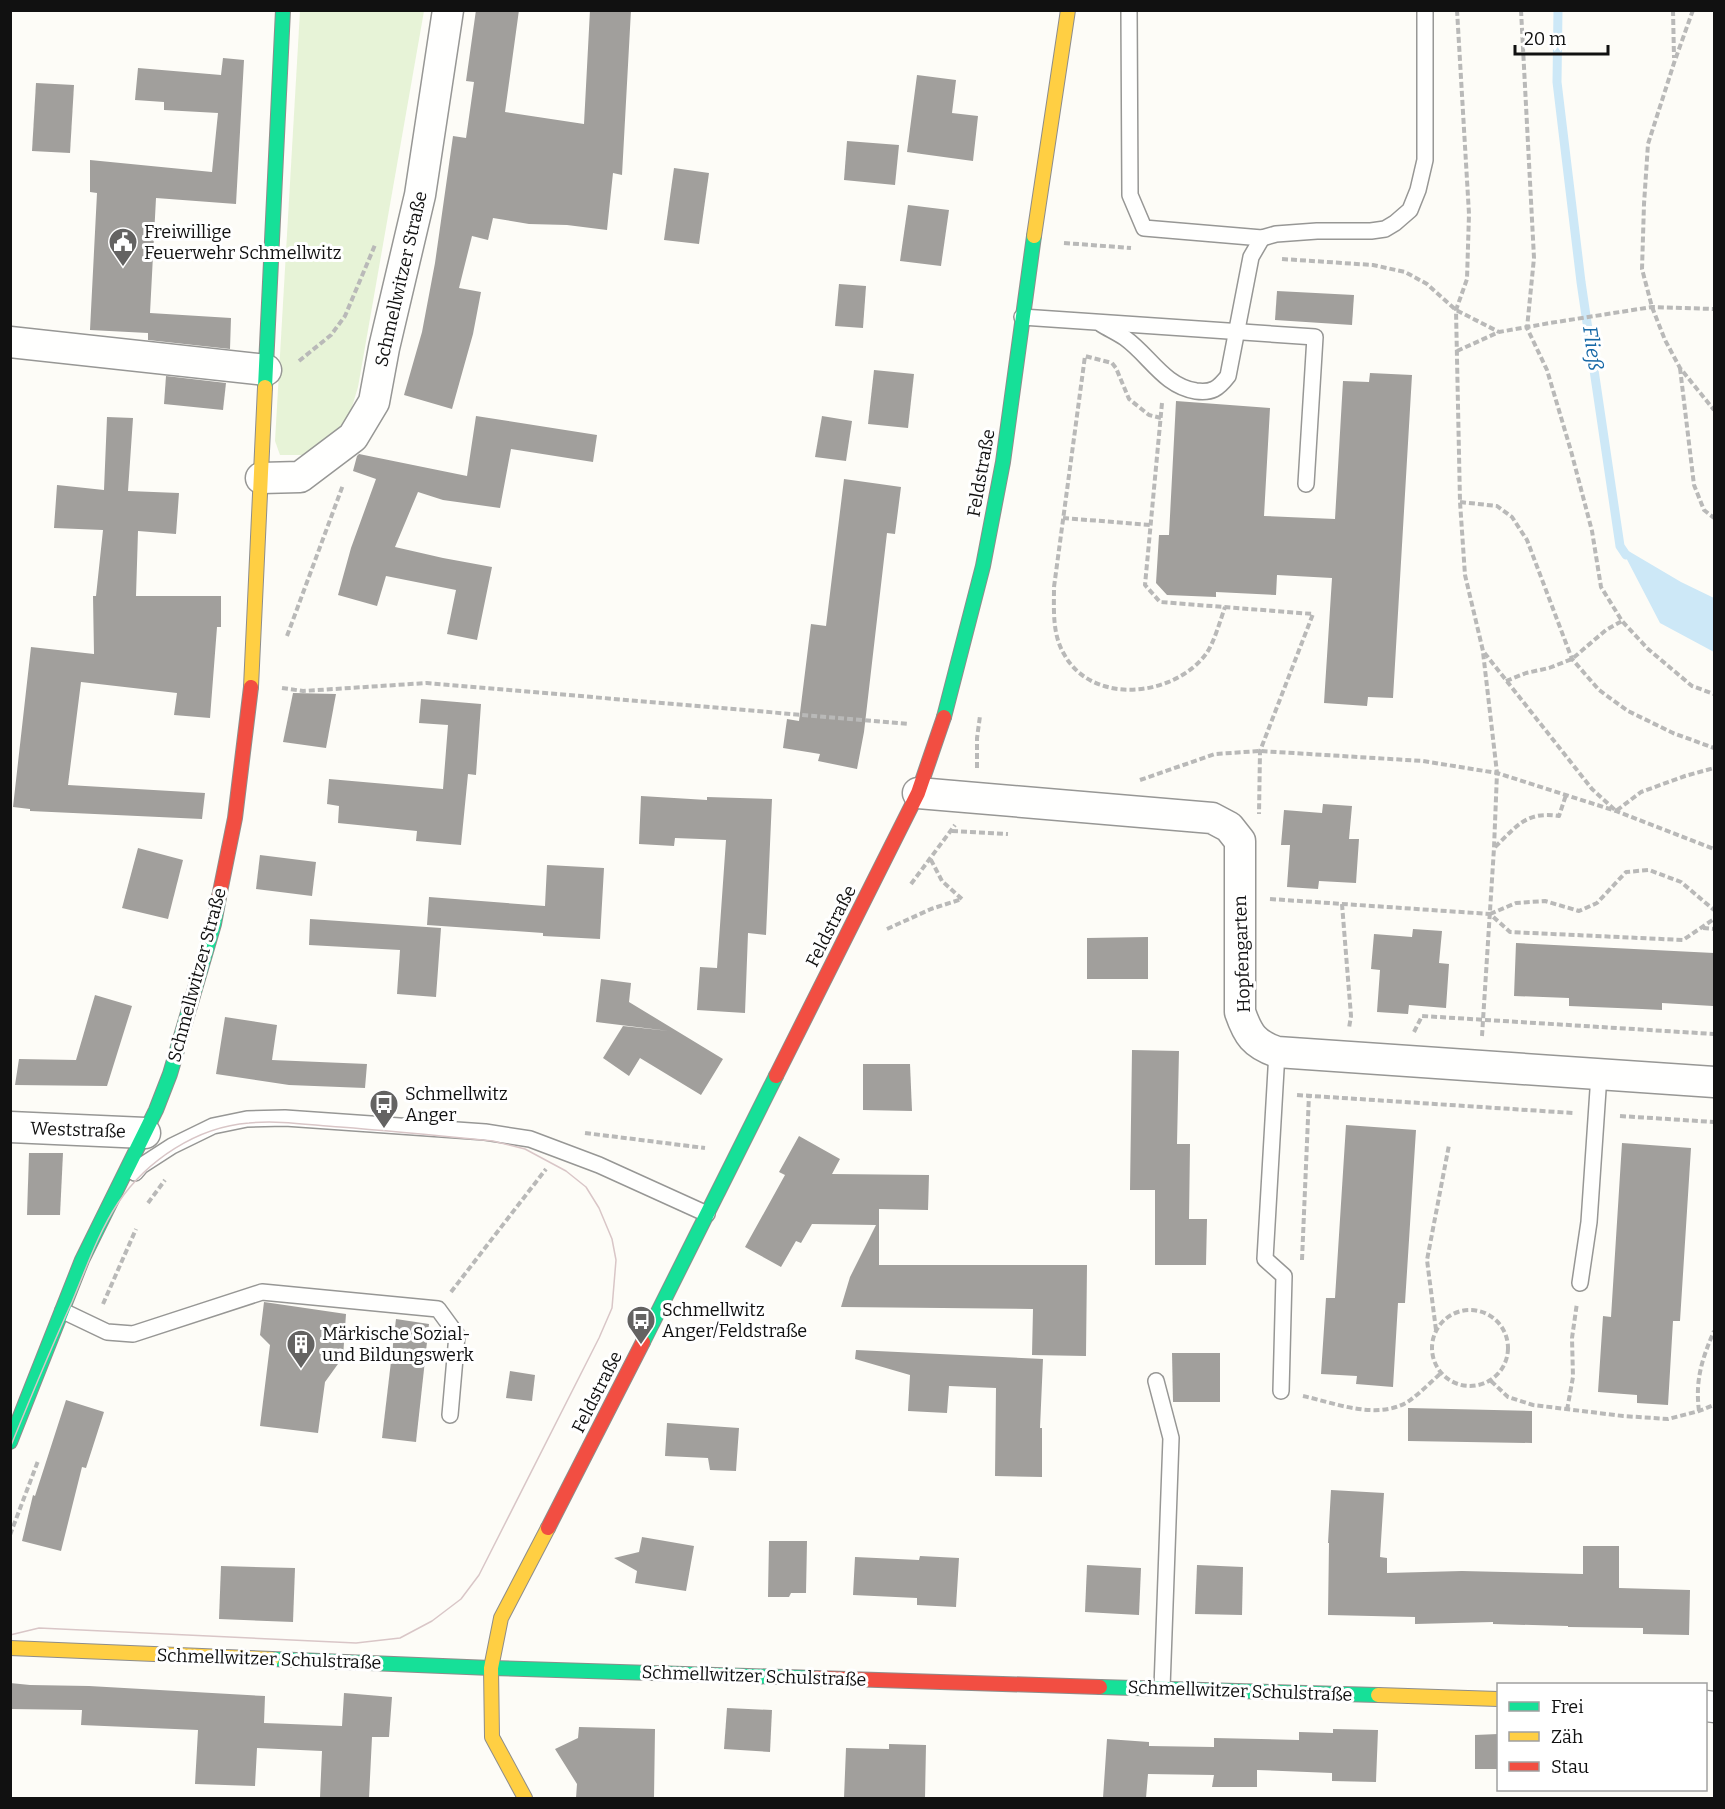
<svg xmlns="http://www.w3.org/2000/svg" width="1725" height="1809" font-family="Bitter,serif">
<style>
.green{fill:#e7f3d7}
.water{fill:#cde8f7}
.lines{fill:none;stroke-linecap:round;stroke-linejoin:round}
.stream{stroke:#cde8f7;stroke-width:9}
.building{fill:#a19f9c}
.lane-casing{stroke:#979795;stroke-width:18}
.street-casing{stroke:#979795;stroke-width:33}
.fast-casing{stroke:#8e8d8b;stroke-width:16}
.slow-casing{stroke:#8e8d8b;stroke-width:16}
.jam-casing{stroke:#8e8d8b;stroke-width:16}
.path{stroke:#b9b9b8;stroke-width:4;stroke-dasharray:6 3;stroke-linecap:butt}
.lane{stroke:#fffffe;stroke-width:15}
.street{stroke:#fffffe;stroke-width:30}
.fast{stroke:#16e098;stroke-width:14}
.slow{stroke:#ffcf43;stroke-width:14}
.jam{stroke:#f24e42;stroke-width:14}
.tram{stroke:#d9c6c7;stroke-width:1.5}
.labels{text-anchor:middle;dominant-baseline:central;stroke-width:6;stroke-linejoin:round;paint-order:stroke}
.poi-label{font-size:18px;fill:#111;stroke:#fff;text-anchor:start}
.street-label{font-size:18px;fill:#111;stroke:#fff}
.water-label{font-size:20px;font-style:italic;fill:#1768a6;stroke:#fff}
</style>
<rect width="100%" height="100%" fill="#fdfcf7"/>
<path class="green" d="M 300,11 L 424,11 L 358,387 L 346,427 L 315,455 L 280,455 L 275,441 Z"/>
<path class="water" d="M 1620,546 L 1681,582 L 1714,598 L 1714,652 L 1660,623 Z"/>
<g class="lines">
<path class="stream" d="M 1558,10 L 1557,82 L 1581,282 L 1620,546 L 1626,555"/>
</g>
<g class="building">
<path d="M 476,10 L 519,10 L 505,112 L 584,124 L 590,10 L 631,10 L 622,175 L 613,173 L 607,230 L 567,225 L 529,224 L 493,218 L 488,240 L 472,236 L 459,288 L 481,292 L 473,334 L 452,409 L 404,395 L 422,332 L 435,263 L 453,136 L 466,138 L 474,82 L 466,81 Z"/>
<path d="M 223,58 L 244,60 L 236,204 L 156,198 L 150,313 L 231,318 L 230,349 L 148,340 L 148,333 L 90,330 L 97,193 L 90,192 L 90,160 L 212,172 L 218,113 L 164,110 L 164,102 L 135,100 L 138,68 L 221,75 Z"/>
<path d="M 917,75 L 956,80 L 952,113 L 978,116 L 973,161 L 907,152 Z"/>
<path d="M 36,83 L 74,85 L 70,153 L 32,151 Z"/>
<path d="M 847,141 L 899,145 L 895,185 L 844,180 Z"/>
<path d="M 674,168 L 709,173 L 699,244 L 664,240 Z"/>
<path d="M 908,205 L 949,210 L 941,266 L 900,261 Z"/>
<path d="M 839,284 L 866,286 L 863,328 L 835,326 Z"/>
<path d="M 1277,291 L 1354,295 L 1352,325 L 1275,320 Z"/>
<path d="M 874,370 L 914,374 L 908,428 L 868,424 Z"/>
<path d="M 1370,373 L 1412,375 L 1393,698 L 1368,697 L 1367,706 L 1324,703 L 1332,578 L 1277,575 L 1276,595 L 1216,592 L 1216,597 L 1167,595 L 1156,583 L 1159,535 L 1169,535 L 1176,401 L 1270,408 L 1264,516 L 1335,519 L 1343,381 L 1369,382 Z"/>
<path d="M 166,376 L 226,383 L 223,410 L 164,404 Z"/>
<path d="M 476,416 L 597,435 L 593,462 L 511,449 L 500,508 L 443,500 L 418,492 L 395,547 L 443,558 L 492,567 L 477,640 L 447,634 L 456,590 L 386,576 L 377,606 L 338,595 L 351,548 L 376,479 L 353,471 L 357,456 L 359,454 L 467,476 Z"/>
<path d="M 822,416 L 852,421 L 846,461 L 815,457 Z"/>
<path d="M 107,417 L 133,418 L 128,491 L 179,493 L 176,534 L 138,531 L 136,596 L 221,596 L 221,627 L 217,627 L 210,718 L 174,715 L 177,693 L 81,682 L 68,785 L 205,793 L 202,819 L 30,811 L 30,809 L 13,807 L 31,647 L 94,654 L 93,596 L 96,596 L 103,530 L 54,528 L 57,485 L 104,490 Z"/>
<path d="M 844,479 L 901,487 L 895,534 L 887,533 L 864,732 L 857,769 L 818,761 L 820,754 L 783,748 L 787,719 L 799,721 L 811,624 L 826,626 Z"/>
<path d="M 293,693 L 336,694 L 326,748 L 283,742 Z"/>
<path d="M 421,699 L 481,704 L 476,775 L 468,774 L 461,845 L 416,841 L 417,831 L 338,823 L 339,806 L 327,804 L 329,779 L 443,789 L 448,725 L 419,723 Z"/>
<path d="M 641,796 L 707,800 L 707,797 L 772,799 L 766,935 L 748,933 L 745,1013 L 697,1010 L 700,967 L 717,968 L 726,840 L 675,838 L 674,846 L 639,844 Z"/>
<path d="M 1323,804 L 1352,806 L 1349,839 L 1359,839 L 1356,883 L 1319,881 L 1318,889 L 1287,887 L 1290,845 L 1281,845 L 1284,810 L 1322,813 Z"/>
<path d="M 138,848 L 183,860 L 168,919 L 122,908 Z"/>
<path d="M 260,855 L 316,862 L 312,896 L 256,889 Z"/>
<path d="M 547,865 L 604,868 L 600,939 L 543,936 L 543,933 L 427,925 L 429,897 L 545,906 Z"/>
<path d="M 310,919 L 441,928 L 436,997 L 397,994 L 400,950 L 309,945 Z"/>
<path d="M 1413,929 L 1442,931 L 1439,963 L 1449,964 L 1446,1008 L 1409,1005 L 1408,1014 L 1377,1012 L 1380,970 L 1371,969 L 1374,934 L 1412,937 Z"/>
<path d="M 1148,937 L 1148,979 L 1087,979 L 1087,938 Z"/>
<path d="M 1516,943 L 1714,953 L 1713,1006 L 1662,1003 L 1662,1010 L 1642,1009 L 1569,1006 L 1569,998 L 1514,996 Z"/>
<path d="M 601,979 L 631,983 L 629,1002 L 723,1059 L 701,1095 L 640,1058 L 629,1076 L 603,1058 L 623,1026 L 669,1031 L 596,1022 Z"/>
<path d="M 95,995 L 132,1006 L 107,1086 L 15,1085 L 19,1059 L 76,1060 Z"/>
<path d="M 225,1017 L 277,1025 L 272,1060 L 367,1064 L 365,1088 L 289,1085 L 216,1074 Z"/>
<path d="M 1132,1050 L 1179,1051 L 1177,1144 L 1190,1144 L 1189,1219 L 1207,1219 L 1206,1265 L 1155,1265 L 1155,1190 L 1130,1190 Z"/>
<path d="M 863,1064 L 910,1064 L 912,1111 L 863,1110 Z"/>
<path d="M 1346,1125 L 1416,1130 L 1405,1303 L 1398,1303 L 1393,1387 L 1356,1384 L 1357,1376 L 1321,1374 L 1326,1298 L 1335,1298 Z"/>
<path d="M 799,1136 L 840,1159 L 832,1174 L 929,1175 L 928,1210 L 879,1209 L 879,1265 L 1087,1265 L 1086,1356 L 1032,1355 L 1033,1309 L 841,1307 L 850,1277 L 876,1225 L 812,1224 L 801,1243 L 796,1241 L 781,1267 L 745,1247 L 785,1175 L 779,1172 Z"/>
<path d="M 1622,1143 L 1691,1148 L 1680,1321 L 1673,1321 L 1668,1405 L 1637,1403 L 1637,1395 L 1598,1392 L 1603,1316 L 1611,1317 Z"/>
<path d="M 29,1153 L 63,1153 L 60,1215 L 27,1215 Z"/>
<path d="M 264,1302 L 346,1314 L 343,1357 L 325,1382 L 318,1433 L 260,1426 L 270,1345 L 260,1335 Z"/>
<path d="M 396,1319 L 429,1324 L 416,1442 L 382,1438 Z"/>
<path d="M 856,1350 L 1043,1359 L 1040,1428 L 1042,1428 L 1042,1477 L 995,1476 L 996,1388 L 949,1386 L 947,1413 L 908,1411 L 910,1375 L 855,1359 Z"/>
<path d="M 1172,1353 L 1220,1353 L 1220,1402 L 1173,1402 Z"/>
<path d="M 510,1371 L 535,1375 L 532,1401 L 506,1398 Z"/>
<path d="M 66,1400 L 104,1412 L 86,1468 L 82,1467 L 61,1551 L 22,1541 L 33,1495 L 35,1496 Z"/>
<path d="M 1408,1408 L 1532,1411 L 1532,1443 L 1408,1441 Z"/>
<path d="M 667,1423 L 739,1428 L 736,1471 L 710,1470 L 708,1458 L 665,1456 Z"/>
<path d="M 1331,1490 L 1384,1493 L 1380,1557 L 1387,1558 L 1387,1573 L 1462,1571 L 1583,1574 L 1583,1546 L 1619,1546 L 1619,1588 L 1690,1590 L 1689,1635 L 1643,1634 L 1643,1628 L 1568,1627 L 1568,1626 L 1493,1624 L 1493,1622 L 1415,1624 L 1415,1617 L 1328,1615 L 1329,1543 L 1328,1543 Z"/>
<path d="M 642,1537 L 694,1546 L 686,1591 L 635,1583 L 637,1571 L 614,1558 L 639,1552 Z"/>
<path d="M 769,1541 L 807,1541 L 806,1593 L 791,1593 L 789,1597 L 768,1597 Z"/>
<path d="M 920,1556 L 959,1558 L 956,1607 L 917,1605 L 917,1598 L 853,1595 L 855,1557 L 919,1560 Z"/>
<path d="M 1087,1565 L 1141,1568 L 1139,1615 L 1085,1612 Z"/>
<path d="M 1197,1565 L 1243,1567 L 1242,1615 L 1195,1614 Z"/>
<path d="M 221,1566 L 295,1568 L 293,1622 L 219,1619 Z"/>
<path d="M 10,1683 L 30,1685 L 89,1686 L 265,1696 L 264,1723 L 342,1726 L 344,1693 L 392,1697 L 389,1737 L 372,1737 L 369,1798 L 320,1798 L 322,1751 L 257,1748 L 255,1786 L 195,1784 L 198,1730 L 81,1725 L 82,1710 L 10,1709 Z"/>
<path d="M 727,1708 L 772,1710 L 770,1752 L 724,1749 Z"/>
<path d="M 579,1727 L 655,1729 L 654,1798 L 576,1798 L 577,1784 L 555,1749 L 578,1738 Z"/>
<path d="M 1333,1729 L 1378,1730 L 1376,1782 L 1332,1781 L 1332,1773 L 1257,1770 L 1257,1787 L 1212,1787 L 1214,1775 L 1148,1774 L 1146,1798 L 1103,1798 L 1107,1739 L 1149,1742 L 1149,1746 L 1214,1747 L 1214,1738 L 1299,1740 L 1299,1732 L 1333,1733 Z"/>
<path d="M 1498,1734 L 1498,1769 L 1475,1769 L 1475,1735 Z"/>
<path d="M 889,1744 L 926,1745 L 925,1798 L 844,1798 L 846,1748 L 889,1749 Z"/>
</g>
<g class="lines">
<g class="lane-casing">
<g id="lane">
<path d="M 1129,10 L 1130,195 L 1144,228 L 1262,238 L 1276,234 L 1317,231 L 1371,231 L 1385,229 L 1395,223 L 1410,210 L 1418,190 L 1425,160 L 1425,10"/>
<path d="M 1022,317 L 1315,337 L 1306,484"/>
<path d="M 1101,324 C 1109,329 1118,333 1125,338 C 1150,356 1164,386 1196,391 C 1212,393 1218,389 1228,376 L 1251,257 L 1262,238"/>
<path d="M 1277,1052 L 1265,1259 L 1284,1276 L 1281,1391"/>
<path d="M 135,1173 L 141,1166 L 172,1146 L 213,1126 L 247,1119 L 285,1118 L 485,1132 L 530,1139 L 599,1165 L 707,1214"/>
<path d="M 1580,1283 L 1589,1222 L 1599,1075"/>
<path d="M 63,1311 L 107,1332 L 133,1334 L 262,1292 L 438,1309 L 457,1335 L 450,1415"/>
<path d="M 1156,1381 L 1171,1438 L 1162,1688"/>
</g>
</g>
<g class="street-casing">
<g id="street">
<path d="M 10,342 L 266,370"/>
<path d="M 261,478 L 300,477 L 353,437 L 374,402 L 384,348 L 420,195 L 448,10"/>
<path d="M 918,793 L 1212,818 L 1229,827 L 1240,841 L 1240,1012 C 1248,1035 1254,1044 1277,1052 L 1714,1082"/>
<path d="M 10,1127 L 145,1133"/>
<path d="M 1706,1706 L 1714,1707"/>
</g>
</g>
<g class="fast-casing">
<g id="fast">
<path d="M 265,387 L 283,10"/>
<path d="M 944,717 L 983,566 L 1003,462 L 1034,236"/>
<path d="M 643,1342 L 776,1076"/>
<path d="M 10,1442 L 82,1260 L 156,1110 L 170,1074 L 214,924 L 219,897"/>
<path d="M 272,1659 L 491,1668 L 816,1678"/>
<path d="M 1100,1687 L 1378,1695"/>
</g>
</g>
<g class="slow-casing">
<g id="slow">
<path d="M 1034,236 L 1068,10"/>
<path d="M 251,687 L 265,387"/>
<path d="M 10,1648 L 272,1659"/>
<path d="M 1378,1695 L 1498,1699"/>
<path d="M 525,1798 L 492,1737 L 491,1668 L 501,1618 L 548,1528"/>
</g>
</g>
<g class="jam-casing">
<g id="jam">
<path d="M 219,897 L 235,818 L 251,687"/>
<path d="M 776,1076 L 918,793 L 944,717"/>
<path d="M 548,1528 L 643,1342"/>
<path d="M 816,1678 L 1100,1687"/>
</g>
</g>
<g class="path">
<path d="M 1457,10 L 1469,214 L 1467,279 L 1456,310 L 1460,502 L 1465,575 L 1483,651 L 1592,789 L 1616,811 L 1641,792 L 1685,776 L 1714,768"/>
<path d="M 1521,10 L 1534,258 L 1527,328 L 1547,370 L 1571,451 L 1592,531 L 1601,587 L 1622,621 L 1648,649 L 1692,686 L 1714,694"/>
<path d="M 1673,10 L 1674,58"/>
<path d="M 1693,10 L 1674,63 L 1648,144 L 1644,204 L 1642,269 L 1652,307 L 1665,340 L 1680,368 L 1714,410"/>
<path d="M 1064,243 L 1131,248"/>
<path d="M 1282,259 L 1373,265 L 1405,272 L 1427,284 L 1456,310 L 1499,332"/>
<path d="M 1457,351 L 1499,332 L 1550,323 L 1652,307 L 1714,309"/>
<path d="M 299,361 L 331,335 L 345,316 L 375,245"/>
<path d="M 1680,368 L 1694,485 L 1704,510 L 1714,518"/>
<path d="M 1162,403 L 1145,585 L 1160,602 L 1313,614 L 1260,751 L 1259,814"/>
<path d="M 1161,418 L 1149,415 L 1129,399 L 1116,368 L 1112,363 L 1085,356 L 1054,587 C 1054,609 1052,634 1064,654 C 1092,706 1174,697 1206,654 C 1214,643 1220,621 1225,607"/>
<path d="M 1460,502 L 1497,506 L 1512,517 L 1527,540 L 1572,659 L 1599,690 L 1628,711 L 1673,733 L 1714,748"/>
<path d="M 1063,518 L 1151,525"/>
<path d="M 287,636 L 343,485"/>
<path d="M 1506,681 L 1526,673 L 1549,668 L 1572,659 L 1606,630 L 1622,621"/>
<path d="M 282,688 L 303,691 L 427,683 L 909,724"/>
<path d="M 977,768 L 977,738 L 980,716"/>
<path d="M 1140,780 L 1215,754 L 1260,751 L 1423,761 L 1497,773 L 1616,811 L 1714,849"/>
<path d="M 952,831 L 1008,834"/>
<path d="M 1495,847 C 1517,826 1526,811 1559,816 L 1566,795"/>
<path d="M 911,884 L 955,825"/>
<path d="M 1270,899 L 1490,914 L 1510,932 L 1683,940 L 1714,919"/>
<path d="M 1342,904 L 1351,1016 L 1349,1028"/>
<path d="M 1490,914 L 1516,903 L 1545,901 L 1579,911 L 1597,903 L 1626,872 L 1649,870 L 1681,882 L 1714,910"/>
<path d="M 1703,928 L 1714,929"/>
<path d="M 887,929 L 931,909 L 962,899 L 942,881 L 930,858"/>
<path d="M 1414,1032 L 1422,1016 L 1714,1034"/>
<path d="M 1482,1036 L 1494,848 L 1497,773 L 1483,652"/>
<path d="M 1297,1095 L 1573,1113"/>
<path d="M 1620,1116 L 1714,1122"/>
<path d="M 585,1133 L 705,1148"/>
<path d="M 148,1203 L 165,1180"/>
<path d="M 1302,1260 L 1309,1095"/>
<path d="M 451,1292 L 546,1169"/>
<path d="M 103,1304 L 136,1229"/>
<circle cx="1470" cy="1348" r="38"/>
<path d="M 1436,1330 L 1427,1260 L 1449,1145"/>
<path d="M 1491,1381 L 1508,1397 L 1533,1405 L 1623,1416 L 1668,1419 L 1699,1411 L 1714,1405"/>
<path d="M 1303,1396 C 1335,1403 1378,1421 1409,1401 C 1420,1393 1431,1382 1441,1373"/>
<path d="M 1567,1410 L 1573,1377 L 1572,1338 L 1577,1303"/>
<path d="M 1699,1411 C 1695,1380 1702,1359 1714,1331"/>
<path d="M 10,1535 L 38,1461"/>
</g>
<use href="#lane" class="lane"/>
<use href="#street" class="street"/>
<use href="#fast" class="fast"/>
<use href="#slow" class="slow"/>
<use href="#jam" class="jam"/>
<path class="tram" d="M 10,1448 C 30,1399 50,1350 72,1302 C 86,1269 98,1233 118,1203 C 147,1160 197,1127 249,1123 C 279,1120 310,1125 340,1127 C 391,1131 442,1136 493,1141 L 525,1149 L 566,1171 L 586,1187 L 599,1208 L 612,1239 L 616,1260 L 612,1308 L 599,1338 L 479,1575 L 461,1599 L 432,1621 L 400,1638 L 356,1643 L 39,1628 L 10,1635"/>
</g>
<defs>
<g id="civic-pin" transform="scale(1.5)"><path d="M0 17L-7.5 6A9.5 9.5 0 1 1 7.5 6Z" fill="#646362" stroke="#fff"/><path d="M-.6-6.5H3V-4.5H.6V-3L4-1V1h2V6H-6V1h2V-1L-.6-3ZM-1.2 2.5V6h2.4V2.5Z" fill="#fff"/></g>
<g id="bus-pin" transform="scale(1.5)"><path d="M0 17L-7.5 6A9.5 9.5 0 1 1 7.5 6Z" fill="#646362" stroke="#fff"/><path d="M-5-6H5V4H4V6H2V4H-2V6H-4V4H-5ZM-3.5-4V0h7V-4ZM-3.5 1.2v1.5H-2V1.2ZM2 1.2v1.5H3.5V1.2Z" fill="#fff"/></g>
<g id="building-pin" transform="scale(1.5)"><path d="M0 17L-7.5 6A9.5 9.5 0 1 1 7.5 6Z" fill="#646362" stroke="#fff"/><path d="M-4-6H4V6H1V3H-1V6H-4ZM-2.5-4.3h1.7v1.8h-1.7ZM.8-4.3h1.7v1.8H.8ZM-2.5-1h1.7V.8h-1.7ZM.8-1h1.7V.8H.8Z" fill="#fff"/></g>
</defs>
<g fill-rule="evenodd">
<use href="#civic-pin" x="123" y="242"/>
<use href="#bus-pin" x="384" y="1104"/>
<use href="#bus-pin" x="641" y="1320"/>
<use href="#building-pin" x="301" y="1344"/>
</g>
<g class="labels">
<g class="poi-label">
<text x="144" y="232">Freiwillige<tspan x="144" dy="21">Feuerwehr Schmellwitz</tspan></text>
<text x="405" y="1094">Schmellwitz<tspan x="405" dy="21">Anger</tspan></text>
<text x="662" y="1310">Schmellwitz<tspan x="662" dy="21">Anger/Feldstraße</tspan></text>
<text x="322" y="1334">Märkische Sozial-<tspan x="322" dy="21">und Bildungswerk</tspan></text>
</g>
<g class="street-label">
<text transform="translate(401 279) rotate(-77)">Schmellwitzer Straße</text>
<text transform="translate(981 473) rotate(-80)">Feldstraße</text>
<text transform="translate(831 926) rotate(-63)">Feldstraße</text>
<text transform="translate(1242 954) rotate(-92)">Hopfengarten</text>
<text transform="translate(197 975) rotate(-75)">Schmellwitzer Straße</text>
<text transform="translate(78 1130) rotate(2)">Weststraße</text>
<text transform="translate(597 1392) rotate(-63)">Feldstraße</text>
<text transform="translate(269 1659) rotate(2)">Schmellwitzer Schulstraße</text>
<text transform="translate(754 1676) rotate(2)">Schmellwitzer Schulstraße</text>
<text transform="translate(1240 1691) rotate(2)">Schmellwitzer Schulstraße</text>
</g>
<g class="water-label">
<text transform="translate(1593 348) rotate(82)">Fließ</text>
</g>
</g>
<rect width="1725" height="1809" fill="none" stroke="#111111" stroke-width="24"/>
<rect x="1497" y="1683" width="210" height="108" fill="#ffffff" stroke="#a0a0a0" stroke-width="1.5"/>
<rect x="1509" y="1702" width="30" height="9" fill="#16e098" stroke="#a0a0a0" stroke-width="1.5"/>
<text x="1551" y="1713" font-size="18" fill="#111111">Frei</text>
<rect x="1509" y="1732" width="30" height="9" fill="#ffcf43" stroke="#a0a0a0" stroke-width="1.5"/>
<text x="1551" y="1743" font-size="18" fill="#111111">Zäh</text>
<rect x="1509" y="1762" width="30" height="9" fill="#f24e42" stroke="#a0a0a0" stroke-width="1.5"/>
<text x="1551" y="1773" font-size="18" fill="#111111">Stau</text>
<path d="M1515 45v9h93v-9" fill="none" stroke="#111111" stroke-width="3"/>
<text x="1524" y="45" font-size="18" fill="#111111" stroke="#ffffff" stroke-width="4.5" paint-order="stroke">20 m</text>
</svg>
